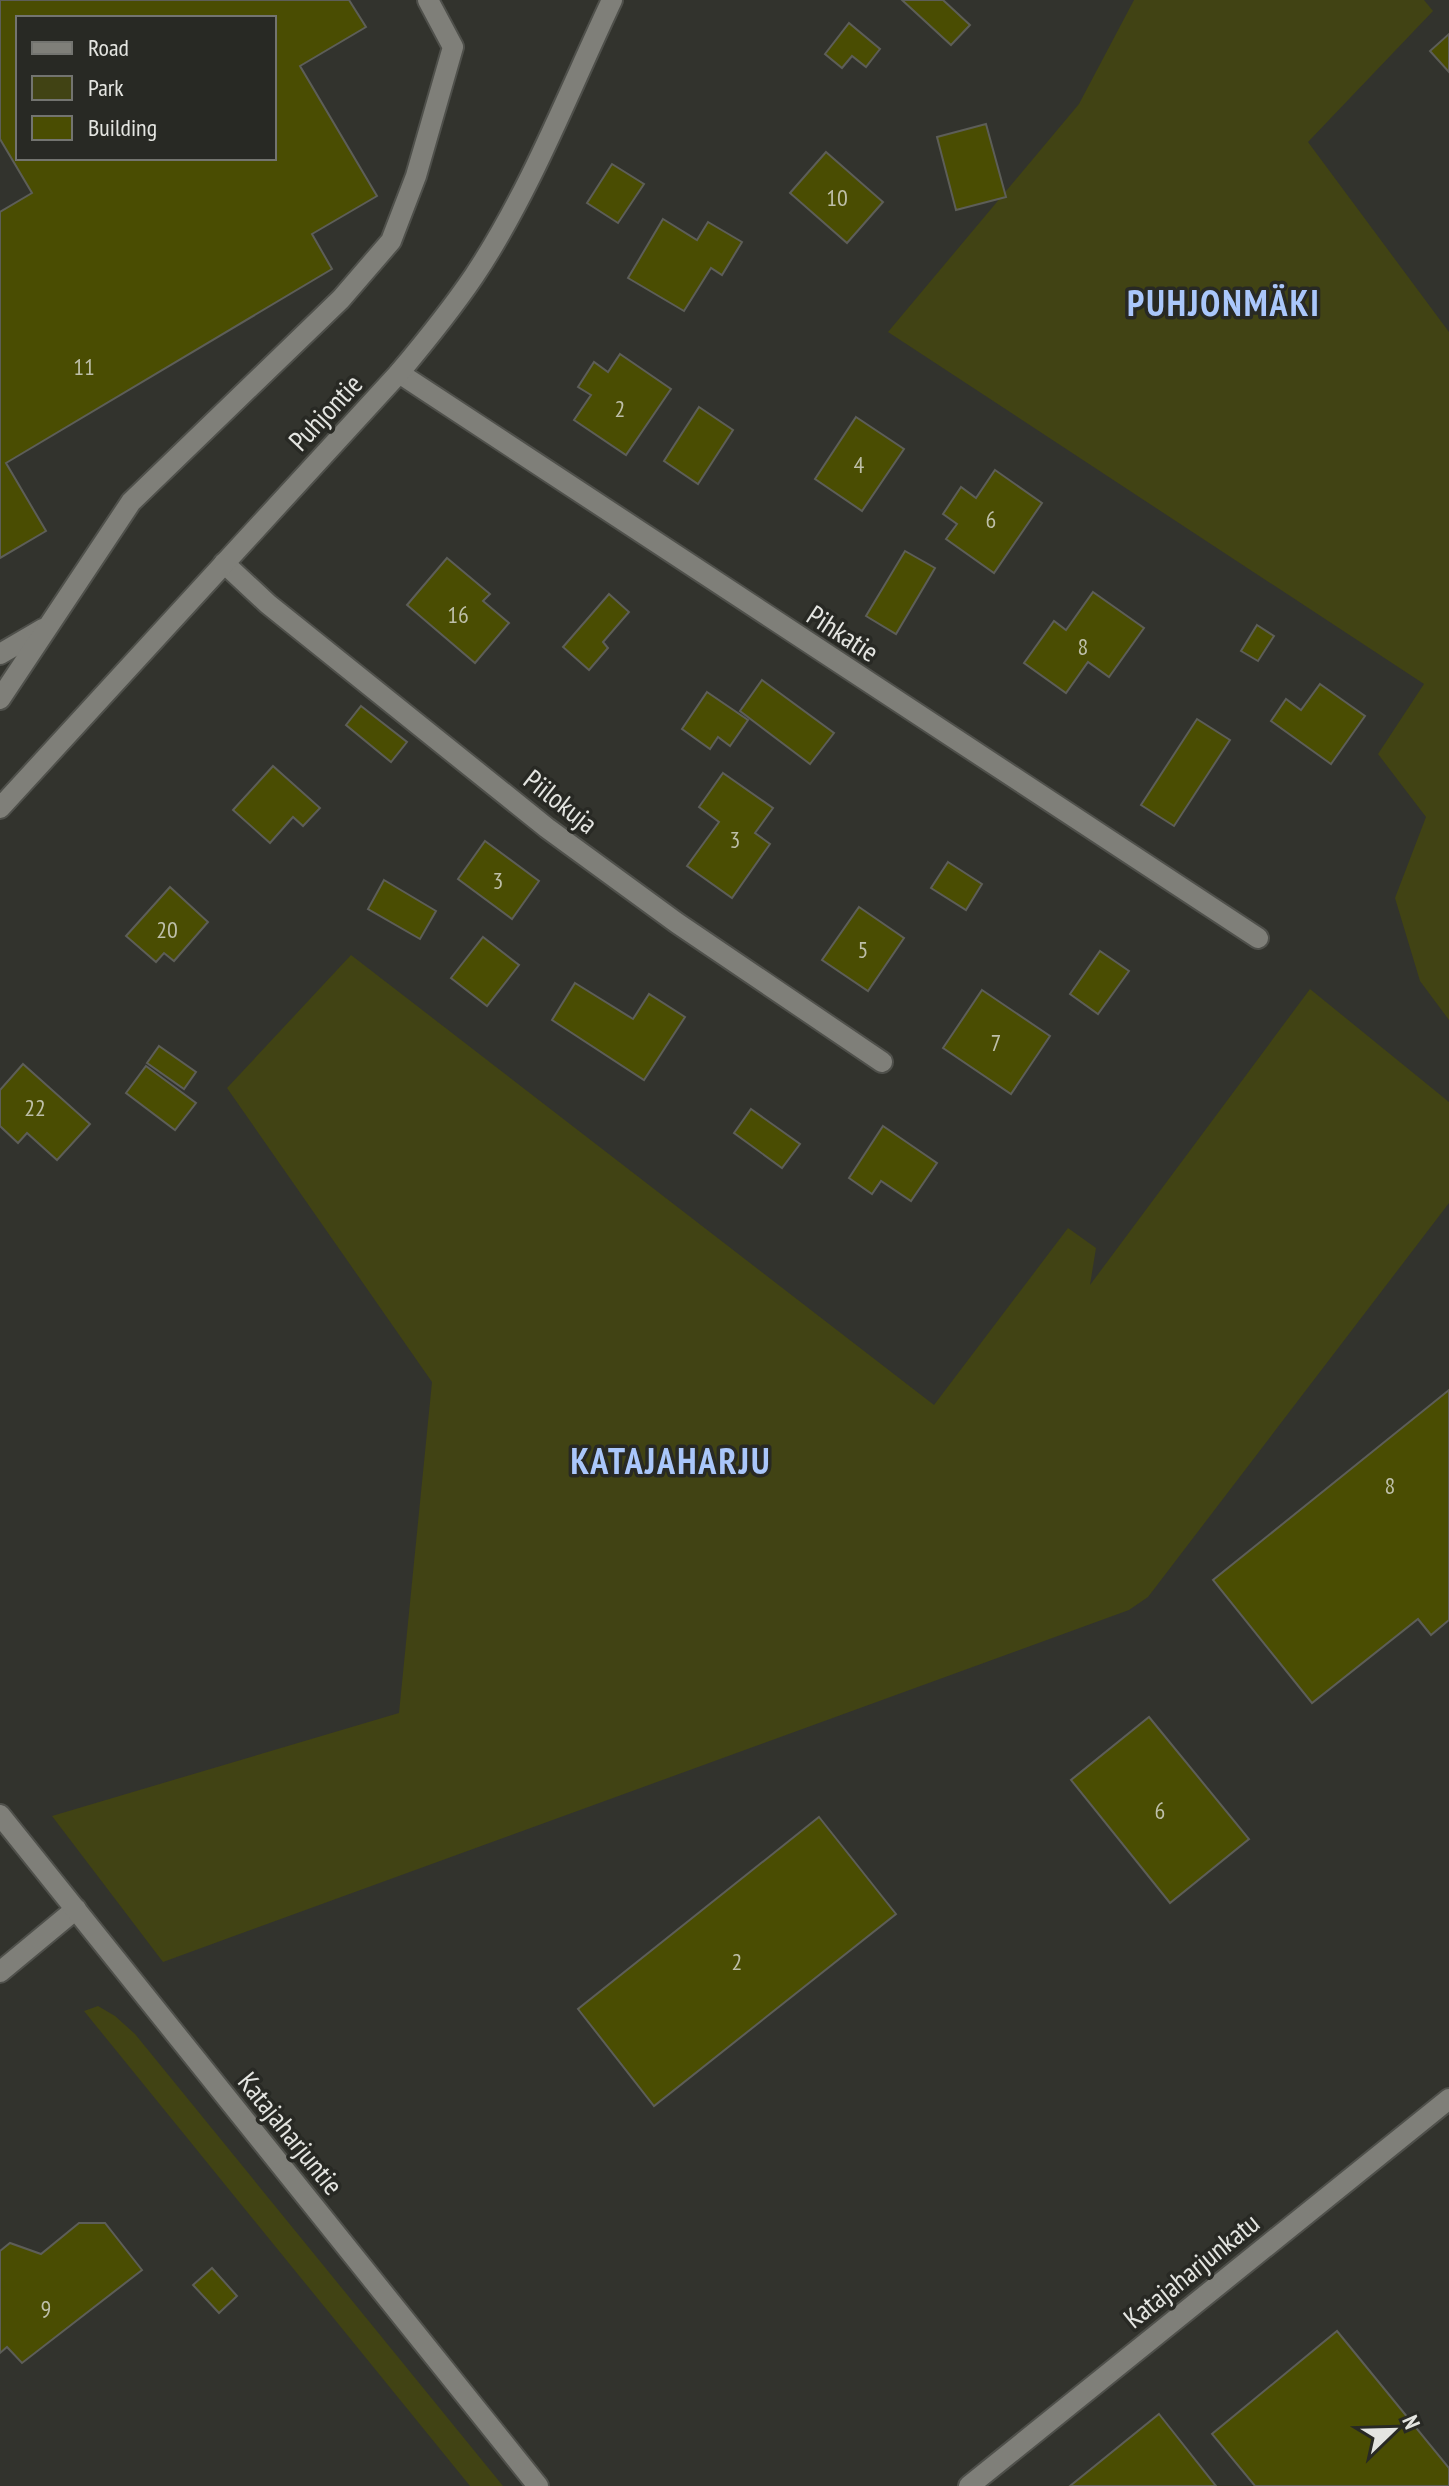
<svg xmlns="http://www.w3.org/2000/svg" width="1449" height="2486" font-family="'PT Sans Narrow',sans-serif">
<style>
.green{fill:#414314}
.building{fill:#4a4d02;stroke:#5d5e58;stroke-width:2;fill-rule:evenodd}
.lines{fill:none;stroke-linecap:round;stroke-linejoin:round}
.service-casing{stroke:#4f504b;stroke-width:24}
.minor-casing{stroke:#4f504b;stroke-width:24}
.tertiary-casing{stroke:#4f504b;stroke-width:24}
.service{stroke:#7f7f79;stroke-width:20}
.minor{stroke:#7f7f79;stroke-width:20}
.tertiary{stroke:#7f7f79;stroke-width:20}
.labels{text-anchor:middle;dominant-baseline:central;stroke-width:7;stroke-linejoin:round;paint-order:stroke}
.number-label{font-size:24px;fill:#bebfa9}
.street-label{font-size:28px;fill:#e4e5e1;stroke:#282924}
.district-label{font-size:36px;font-weight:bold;letter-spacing:2px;fill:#aac7fb;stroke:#282924}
</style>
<rect width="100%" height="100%" fill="#32332d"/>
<g class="green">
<path d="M 1134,0 L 1424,0 L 1433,11 L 1308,142 L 1449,332 L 1449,1020 L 1420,981 L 1395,898 L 1426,817 L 1378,754 L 1424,684 L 888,332 L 1079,104 Z"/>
<path d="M 351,955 L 934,1405 L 1068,1228 L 1096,1248 L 1090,1285 L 1310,989 L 1449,1102 L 1449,1203 L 1148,1597 L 1129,1610 L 163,1962 L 52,1816 L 399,1713 L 432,1382 L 227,1088 Z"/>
<path d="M 98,2006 L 115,2016 L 135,2034 L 503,2486 L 470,2486 L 84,2011 Z"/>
</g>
<g class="building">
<path d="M 0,0 L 349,0 L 366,27 L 300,66 L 377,196 L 312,234 L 332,269 L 6,463 L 46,531 L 0,558 L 0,212 L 32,193 L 0,139 ZM 18,18 L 274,18 L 274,158 L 18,158 Z"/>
<path d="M 902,0 L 943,0 L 970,25 L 951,45 Z"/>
<path d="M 849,23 L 880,49 L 866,67 L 852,56 L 842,68 L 825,54 Z"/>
<path d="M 1449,34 L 1449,72 L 1430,51 Z"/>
<path d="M 986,124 L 1006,197 L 956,210 L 937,137 Z"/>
<path d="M 826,152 L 883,202 L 847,243 L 790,193 Z"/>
<path d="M 612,164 L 644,184 L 618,223 L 587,203 Z"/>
<path d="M 663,219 L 697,240 L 708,222 L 742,242 L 722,275 L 711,268 L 684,311 L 628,278 Z"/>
<path d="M 620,354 L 671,389 L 626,455 L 574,420 L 591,395 L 578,387 L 594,362 L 608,372 Z"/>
<path d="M 699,407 L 733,430 L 698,484 L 664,461 Z"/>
<path d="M 856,417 L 904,449 L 862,511 L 815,479 Z"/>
<path d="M 995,470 L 1042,503 L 994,573 L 946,539 L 957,524 L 943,514 L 961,487 L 976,498 Z"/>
<path d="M 905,551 L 935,568 L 896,634 L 866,616 Z"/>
<path d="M 447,558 L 490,594 L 483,601 L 509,623 L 475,663 L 407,605 Z"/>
<path d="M 1093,592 L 1144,628 L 1109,677 L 1088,662 L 1066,693 L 1024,663 L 1054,621 L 1066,630 Z"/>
<path d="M 609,594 L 629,612 L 603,642 L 608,648 L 589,670 L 563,647 Z"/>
<path d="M 1257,625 L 1274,636 L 1258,661 L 1241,651 Z"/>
<path d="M 762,680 L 834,733 L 810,764 L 740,711 Z"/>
<path d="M 1320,684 L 1365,716 L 1331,764 L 1271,721 L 1286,699 L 1301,710 Z"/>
<path d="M 707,692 L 748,720 L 730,746 L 718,737 L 710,749 L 682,729 Z"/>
<path d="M 361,706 L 407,742 L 391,762 L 346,725 Z"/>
<path d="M 1197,719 L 1230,740 L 1174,826 L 1141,805 Z"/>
<path d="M 273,766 L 320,808 L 303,826 L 293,817 L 270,843 L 233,810 Z"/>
<path d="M 723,773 L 773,808 L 755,833 L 770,844 L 732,898 L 687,866 L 719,822 L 699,807 Z"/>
<path d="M 485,841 L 539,881 L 512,919 L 458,879 Z"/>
<path d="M 948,862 L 982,884 L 966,910 L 931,888 Z"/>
<path d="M 384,880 L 436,911 L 420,939 L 368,909 Z"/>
<path d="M 170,887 L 208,922 L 174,961 L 164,953 L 156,962 L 126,936 Z"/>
<path d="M 859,907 L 904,938 L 868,991 L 822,960 Z"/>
<path d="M 483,937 L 519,965 L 487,1006 L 451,978 Z"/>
<path d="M 1100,951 L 1129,971 L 1098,1014 L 1070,994 Z"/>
<path d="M 575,983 L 633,1019 L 649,994 L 685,1017 L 644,1080 L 552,1020 Z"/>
<path d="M 982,990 L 1050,1036 L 1011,1094 L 943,1048 Z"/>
<path d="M 159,1046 L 196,1072 L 184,1089 L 147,1063 Z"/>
<path d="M 23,1064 L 90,1124 L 57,1160 L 27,1133 L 18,1143 L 0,1126 L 0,1090 Z"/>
<path d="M 146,1066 L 196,1103 L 175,1130 L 126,1093 Z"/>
<path d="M 751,1109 L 800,1144 L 782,1168 L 734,1133 Z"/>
<path d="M 883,1126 L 937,1163 L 911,1201 L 881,1181 L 872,1194 L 849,1178 Z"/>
<path d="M 1449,1390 L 1449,1620 L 1431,1635 L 1418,1619 L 1312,1703 L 1213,1580 Z"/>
<path d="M 1149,1717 L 1249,1839 L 1170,1903 L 1071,1780 Z"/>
<path d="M 819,1817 L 896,1914 L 654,2106 L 578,2009 Z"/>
<path d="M 79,2223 L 105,2223 L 142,2270 L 22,2363 L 7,2347 L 0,2353 L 0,2251 L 10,2243 L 41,2254 Z"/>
<path d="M 212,2268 L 237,2296 L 219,2313 L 193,2285 Z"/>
<path d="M 1337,2331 L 1449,2468 L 1449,2486 L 1255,2486 L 1212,2434 Z"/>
<path d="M 1159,2414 L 1216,2486 L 1070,2486 Z"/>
</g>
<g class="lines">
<g class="service-casing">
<g id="service">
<path d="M 0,654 L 43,629"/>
<path d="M 0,699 L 131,502 L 341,299 L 391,241 L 416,176 L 453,47 L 428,0"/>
</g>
</g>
<g class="minor-casing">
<g id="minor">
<path d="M 399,373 L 1258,938"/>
<path d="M 224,563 L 268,604 L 547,828 L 677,923 L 882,1062"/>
<path d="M 0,808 L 399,373 C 425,342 451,310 474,276 C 530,192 569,91 612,0"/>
<path d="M 0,1972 L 76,1909"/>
<path d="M 969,2486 L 1449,2099"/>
</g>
</g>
<g class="tertiary-casing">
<path id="tertiary" d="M 0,1815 L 538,2486"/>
</g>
<use href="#service" class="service"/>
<use href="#minor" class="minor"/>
<use href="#tertiary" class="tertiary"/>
</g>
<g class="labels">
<g class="number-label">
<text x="837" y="197">10</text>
<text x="84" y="366">11</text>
<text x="620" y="408">2</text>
<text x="859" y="464">4</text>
<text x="991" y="519">6</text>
<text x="458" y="614">16</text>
<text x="1083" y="646">8</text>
<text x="735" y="839">3</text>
<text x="498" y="880">3</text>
<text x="167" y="929">20</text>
<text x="863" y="949">5</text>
<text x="996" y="1042">7</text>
<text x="35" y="1107">22</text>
<text x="1390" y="1485">8</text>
<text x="1160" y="1810">6</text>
<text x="737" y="1961">2</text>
<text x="46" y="2308">9</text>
</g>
<g class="street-label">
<text transform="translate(325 412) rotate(-47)">Puhjontie</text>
<text transform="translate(843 633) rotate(33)">Pihkatie</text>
<text transform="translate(561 801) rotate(38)">Piilokuja</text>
<text transform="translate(291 2133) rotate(51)">Katajaharjuntie</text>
<text transform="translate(1191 2270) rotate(-39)">Katajaharjunkatu</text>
</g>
<g class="district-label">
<text x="1224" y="302">PUHJONMÄKI</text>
<text x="671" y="1460">KATAJAHARJU</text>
</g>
</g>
<rect x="16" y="16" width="260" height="144" fill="#282924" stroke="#737470" stroke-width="2"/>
<rect x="32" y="42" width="40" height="12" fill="#7f7f79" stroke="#737470" stroke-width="2"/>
<text x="88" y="56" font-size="24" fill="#e4e5e1">Road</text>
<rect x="32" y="76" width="40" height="24" fill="#414314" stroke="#737470" stroke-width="2"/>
<text x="88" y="96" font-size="24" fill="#e4e5e1">Park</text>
<rect x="32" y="116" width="40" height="24" fill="#4a4d02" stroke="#737470" stroke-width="2"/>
<text x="88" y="136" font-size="24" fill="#e4e5e1">Building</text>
<g transform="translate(1393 2430) rotate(67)" stroke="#282924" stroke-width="6" paint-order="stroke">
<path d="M0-6L14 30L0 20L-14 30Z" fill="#e4e5e1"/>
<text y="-12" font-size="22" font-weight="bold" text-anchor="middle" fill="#e4e5e1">N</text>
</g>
</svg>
